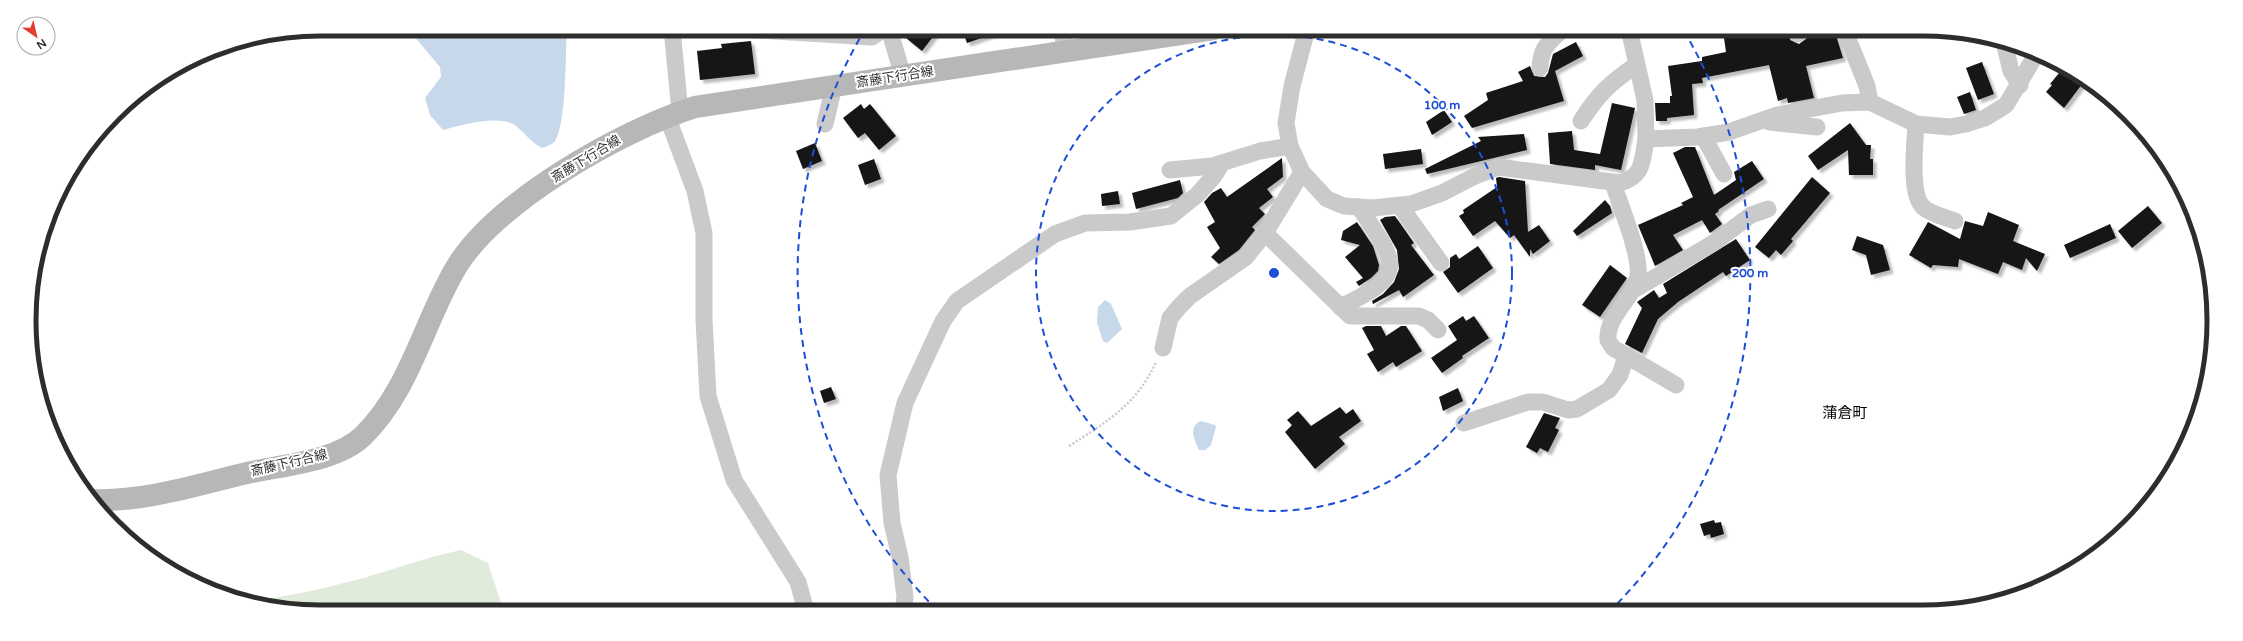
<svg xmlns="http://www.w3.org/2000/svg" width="2243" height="641" font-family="'Varela Round','Noto Sans JP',sans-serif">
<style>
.green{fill:#e1ebdb}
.water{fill:#c7d8eb}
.building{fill:#141414;filter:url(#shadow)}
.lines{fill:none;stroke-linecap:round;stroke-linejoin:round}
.path{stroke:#cacaca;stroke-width:2.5;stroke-dasharray:2 2;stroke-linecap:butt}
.street{stroke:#cacaca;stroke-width:17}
.secondary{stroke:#b7b7b7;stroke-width:22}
.ring{fill:none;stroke:#1d4ed8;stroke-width:2;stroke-dasharray:7 5}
.labels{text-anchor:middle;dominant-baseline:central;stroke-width:4;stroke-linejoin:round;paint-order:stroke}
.street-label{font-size:13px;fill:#2d2d2d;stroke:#fff}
.quarter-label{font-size:15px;fill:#000;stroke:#fff}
.rim{fill:none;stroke:#2d2d2d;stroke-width:5}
.centre{fill:#1d4ed8;stroke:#fff;stroke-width:2}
.ring-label{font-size:12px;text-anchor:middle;font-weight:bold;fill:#1d4ed8;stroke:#fff;stroke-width:4;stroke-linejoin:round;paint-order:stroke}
</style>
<defs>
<filter id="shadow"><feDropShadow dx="3.5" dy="3.5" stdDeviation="1" flood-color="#0004"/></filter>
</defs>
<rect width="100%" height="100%" fill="#fff"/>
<path class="green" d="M 461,550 L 488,563 L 504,612 L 321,612 L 264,606 L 248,602 C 283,597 318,590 352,581 C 389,571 424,558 461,550 Z"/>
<g class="water">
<path d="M 408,29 L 567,29 C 565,54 567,121 555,141 C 552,145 546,146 542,148 C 530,142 524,131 513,124 C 497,115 460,125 443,130 L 430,115 L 425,98 L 441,77 L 440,67 Z"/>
<path d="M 1105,300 L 1111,304 L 1122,329 L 1107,343 L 1103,341 L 1097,323 L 1098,307 Z"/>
<path d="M 1201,421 L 1215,425 L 1216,427 L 1211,445 L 1205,450 L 1199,450 C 1194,440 1188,426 1201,421 Z"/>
</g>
<g class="building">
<path d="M 912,29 L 939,29 L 922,51 L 906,38 Z"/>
<path d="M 962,29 L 1001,29 L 1002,31 L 967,43 Z"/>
<path d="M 1747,29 L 1789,29 L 1790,40 L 1799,44 L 1807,38 L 1810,29 L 1834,29 L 1843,58 L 1806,66 L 1814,98 L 1788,103 L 1787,98 L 1778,101 L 1769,65 L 1702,78 L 1703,83 L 1692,84 L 1694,115 L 1667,118 L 1667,121 L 1656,121 L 1655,103 L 1670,103 L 1670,96 L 1672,96 L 1668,66 L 1702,61 L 1702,57 L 1726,52 L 1724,38 L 1748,35 Z"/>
<path d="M 751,41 L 755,74 L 700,80 L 697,51 L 722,48 L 721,44 Z"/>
<path d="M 1576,42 L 1583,56 L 1555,71 L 1564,101 L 1472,128 L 1464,116 L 1488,100 L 1486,93 L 1523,81 L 1518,72 L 1530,66 L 1534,76 L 1545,77 L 1548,73 L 1553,54 Z"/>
<path d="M 1982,62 L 1994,94 L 1978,100 L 1966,68 Z"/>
<path d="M 2064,67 L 2086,79 L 2064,108 L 2046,92 L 2052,85 L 2050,84 Z"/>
<path d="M 1970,92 L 1976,110 L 1964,114 L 1957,97 Z"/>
<path d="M 1612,103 L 1635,108 L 1621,170 L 1595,165 L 1595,170 L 1550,164 L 1548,133 L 1572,131 L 1574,150 L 1600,154 Z"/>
<path d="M 861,104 L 864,109 L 870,104 L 896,136 L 879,150 L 865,133 L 858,138 L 843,118 Z"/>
<path d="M 1444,110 L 1452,122 L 1432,135 L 1426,122 Z"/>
<path d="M 1850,123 L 1866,145 L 1871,145 L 1870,159 L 1873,159 L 1873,175 L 1849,175 L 1848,150 L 1818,170 L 1808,156 Z"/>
<path d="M 1524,134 L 1527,150 L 1427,174 L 1425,169 L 1481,141 L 1478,137 Z"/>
<path d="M 815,143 L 822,161 L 803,169 L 796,151 Z"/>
<path d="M 1685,147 L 1695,147 L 1714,195 L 1736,180 L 1734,172 L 1752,161 L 1764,179 L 1718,210 L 1719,211 L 1715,214 L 1722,224 L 1710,233 L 1702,220 L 1673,235 L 1683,250 L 1655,266 L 1638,225 L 1683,205 L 1681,203 L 1693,197 L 1673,153 Z"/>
<path d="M 1421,149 L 1423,164 L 1385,169 L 1383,154 Z"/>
<path d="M 1282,158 L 1283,177 L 1267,189 L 1273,197 L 1259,208 L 1265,214 L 1252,227 L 1255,230 L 1239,250 L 1219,264 L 1211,257 L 1220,248 L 1207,227 L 1215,222 L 1204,202 L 1212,193 L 1221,188 L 1227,197 Z"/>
<path d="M 874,159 L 881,179 L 865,185 L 858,165 Z"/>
<path d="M 1499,177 L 1525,181 L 1528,232 L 1539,225 L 1550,241 L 1533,254 L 1530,249 L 1530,257 L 1514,235 L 1510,238 L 1495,221 L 1473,236 L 1459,216 L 1464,213 L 1463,210 L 1497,187 L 1496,178 Z"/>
<path d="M 1812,177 L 1830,193 L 1791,239 L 1793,241 L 1781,255 L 1776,250 L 1769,258 L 1755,247 Z"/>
<path d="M 1180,180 L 1183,193 L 1178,198 L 1136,209 L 1132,193 Z"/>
<path d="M 1118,191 L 1120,204 L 1102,206 L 1101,194 Z"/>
<path d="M 1605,200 L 1610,206 L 1612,213 L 1577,236 L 1573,231 Z"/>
<path d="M 2148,206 L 2162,223 L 2132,248 L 2118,231 Z"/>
<path d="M 1988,212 L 2019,225 L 2013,241 L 2045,254 L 2037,271 L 2026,258 L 2022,270 L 2003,262 L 1998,274 L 1959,259 L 1958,267 L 1933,265 L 1931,268 L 1909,255 L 1928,222 L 1960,239 L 1965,221 L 1983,226 Z"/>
<path d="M 1395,216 L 1414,243 L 1411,245 L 1434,275 L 1403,297 L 1399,290 L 1373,304 L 1372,301 L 1383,294 L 1394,282 L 1399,269 L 1397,250 L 1380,220 L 1385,217 Z"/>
<path d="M 1357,222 L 1373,246 L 1379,265 L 1378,271 L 1371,278 L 1359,286 L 1356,282 L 1363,278 L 1345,257 L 1360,245 L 1341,240 L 1343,231 Z"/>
<path d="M 2110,224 L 2116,238 L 2070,258 L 2064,245 Z"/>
<path d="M 1857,236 L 1883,245 L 1890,270 L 1871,275 L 1866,255 L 1852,250 Z"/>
<path d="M 1736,239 L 1750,260 L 1726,276 L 1723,272 L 1678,302 L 1658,319 L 1642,353 L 1625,344 L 1642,308 L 1637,302 L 1654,290 L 1659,298 L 1667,293 L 1663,284 Z"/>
<path d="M 1478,246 L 1493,268 L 1458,293 L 1443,272 L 1450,267 L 1450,258 L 1456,254 L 1459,259 Z"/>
<path d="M 1610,265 L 1627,278 L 1600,317 L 1582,305 Z"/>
<path d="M 1463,316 L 1466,321 L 1474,316 L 1489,338 L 1462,356 L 1463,358 L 1442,373 L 1431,358 L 1457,340 L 1448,326 Z"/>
<path d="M 1366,326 L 1381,326 L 1386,336 L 1401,326 L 1406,326 L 1422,351 L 1396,367 L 1393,362 L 1378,372 L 1367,354 L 1374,350 L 1362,328 Z"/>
<path d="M 831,387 L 836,399 L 824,403 L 820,391 Z"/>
<path d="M 1458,388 L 1463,401 L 1443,411 L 1439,397 Z"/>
<path d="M 1340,407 L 1346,414 L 1353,409 L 1361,421 L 1339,437 L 1345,444 L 1315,469 L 1285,432 L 1292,425 L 1287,420 L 1298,411 L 1311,426 Z"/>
<path d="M 1544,413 L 1560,418 L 1555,428 L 1559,430 L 1548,452 L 1540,448 L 1537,453 L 1526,447 Z"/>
<path d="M 1714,520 L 1715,523 L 1721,522 L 1724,534 L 1711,538 L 1710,534 L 1704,536 L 1700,524 Z"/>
</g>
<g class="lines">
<path class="path" d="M 1069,446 C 1107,422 1137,404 1156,362"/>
<g class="street">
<path d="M 672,29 L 680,112"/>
<path d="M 740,29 L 872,37 L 884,29"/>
<path d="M 889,29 L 903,76"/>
<path d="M 1061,29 L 1066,50"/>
<path d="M 1307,29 L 1292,86 L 1286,123 L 1290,146 L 1302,172 L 1327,199 L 1344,206 L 1373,208 L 1411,204 L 1442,193 L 1475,176 L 1498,167 L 1619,183 C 1644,177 1642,161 1646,139"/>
<path d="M 1629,29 L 1645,100 L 1646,139 L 1698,137 L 1729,132 L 1777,115 L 1842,103 L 1870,102 L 1916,124 L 1950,127 L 1966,124 L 1985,118 L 2006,105 L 2037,53"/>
<path d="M 1844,29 L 1867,86 L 1870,102"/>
<path d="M 1798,34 L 1800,29"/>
<path d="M 2004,42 L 2011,71 L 2020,85"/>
<path d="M 1540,68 C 1541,47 1548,43 1563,29"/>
<path d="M 667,116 L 695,191 L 704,233 L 704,320 L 708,396 L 734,480 L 798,582 L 806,611"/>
<path d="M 1581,121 C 1599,93 1609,84 1636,65"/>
<path d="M 1769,122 L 1817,127"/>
<path d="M 825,124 L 834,86"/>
<path d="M 1916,124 C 1915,143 1909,194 1923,207 C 1930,214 1945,217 1955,221"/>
<path d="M 1703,136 L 1724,174"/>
<path d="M 1170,170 L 1212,166 L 1260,151 L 1290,146"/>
<path d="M 1302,172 L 1265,233 L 1350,316 L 1419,316 L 1428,320 L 1438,330"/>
<path d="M 1613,183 C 1620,205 1641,255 1638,276 C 1634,298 1606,316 1608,340 L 1613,348 L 1676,385"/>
<path d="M 1400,206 L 1441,263"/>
<path d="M 1632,291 L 1715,242 L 1751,215 L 1768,209"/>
<path d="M 1340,307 C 1410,275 1396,262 1359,207"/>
<path d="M 1163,348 L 1170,318 L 1179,307 L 1190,296 L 1246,257 L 1265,233"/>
<path d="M 1464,423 L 1528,402 L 1543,402 L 1568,410 L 1577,409 L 1609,390 L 1620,375 L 1626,356"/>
<path d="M 903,611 L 905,597 L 900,557 L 892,523 L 888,475 L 905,403 L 943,321 L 957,301 L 1055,234 L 1085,223 L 1130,222 L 1171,216 L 1197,195 L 1214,176 L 1222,163"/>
</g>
<path class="secondary" d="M 92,500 C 144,502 196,485 247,473 C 282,465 336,462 363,436 C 409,391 423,325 454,271 C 492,203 622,130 695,107 L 1214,29"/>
</g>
<g class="ring">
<circle cx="1274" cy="273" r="238"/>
<path d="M937 610A476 476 0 0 1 864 31M1684 31A476 476 0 0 1 1611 610"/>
</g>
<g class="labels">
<g class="street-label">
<text transform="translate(895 77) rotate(-9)">斎藤下行合線</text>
<text transform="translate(586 159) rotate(-31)">斎藤下行合線</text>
<text transform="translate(289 463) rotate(-13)">斎藤下行合線</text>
</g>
<g class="quarter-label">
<text x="1845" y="413">蒲倉町</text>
</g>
</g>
<path d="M0 0H2243V641H0ZM320 36H1923A284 284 0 0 1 2207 320V321A284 284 0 0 1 1923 605H320A284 284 0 0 1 36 321V320A284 284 0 0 1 320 36Z" fill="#fff" fill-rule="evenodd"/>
<path class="rim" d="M320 36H1923A284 284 0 0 1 2207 320V321A284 284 0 0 1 1923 605H320A284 284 0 0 1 36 321V320A284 284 0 0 1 320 36Z"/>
<circle cx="1274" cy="273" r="6" class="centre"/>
<g class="ring-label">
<text x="1442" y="109">100 m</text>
<text x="1750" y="277">200 m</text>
</g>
<g transform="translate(36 36) rotate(146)"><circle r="19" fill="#ffffff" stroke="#ababab"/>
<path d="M0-3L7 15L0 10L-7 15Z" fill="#e43c30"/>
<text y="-6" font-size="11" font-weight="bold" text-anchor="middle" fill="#2d2d2d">N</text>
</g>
</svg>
